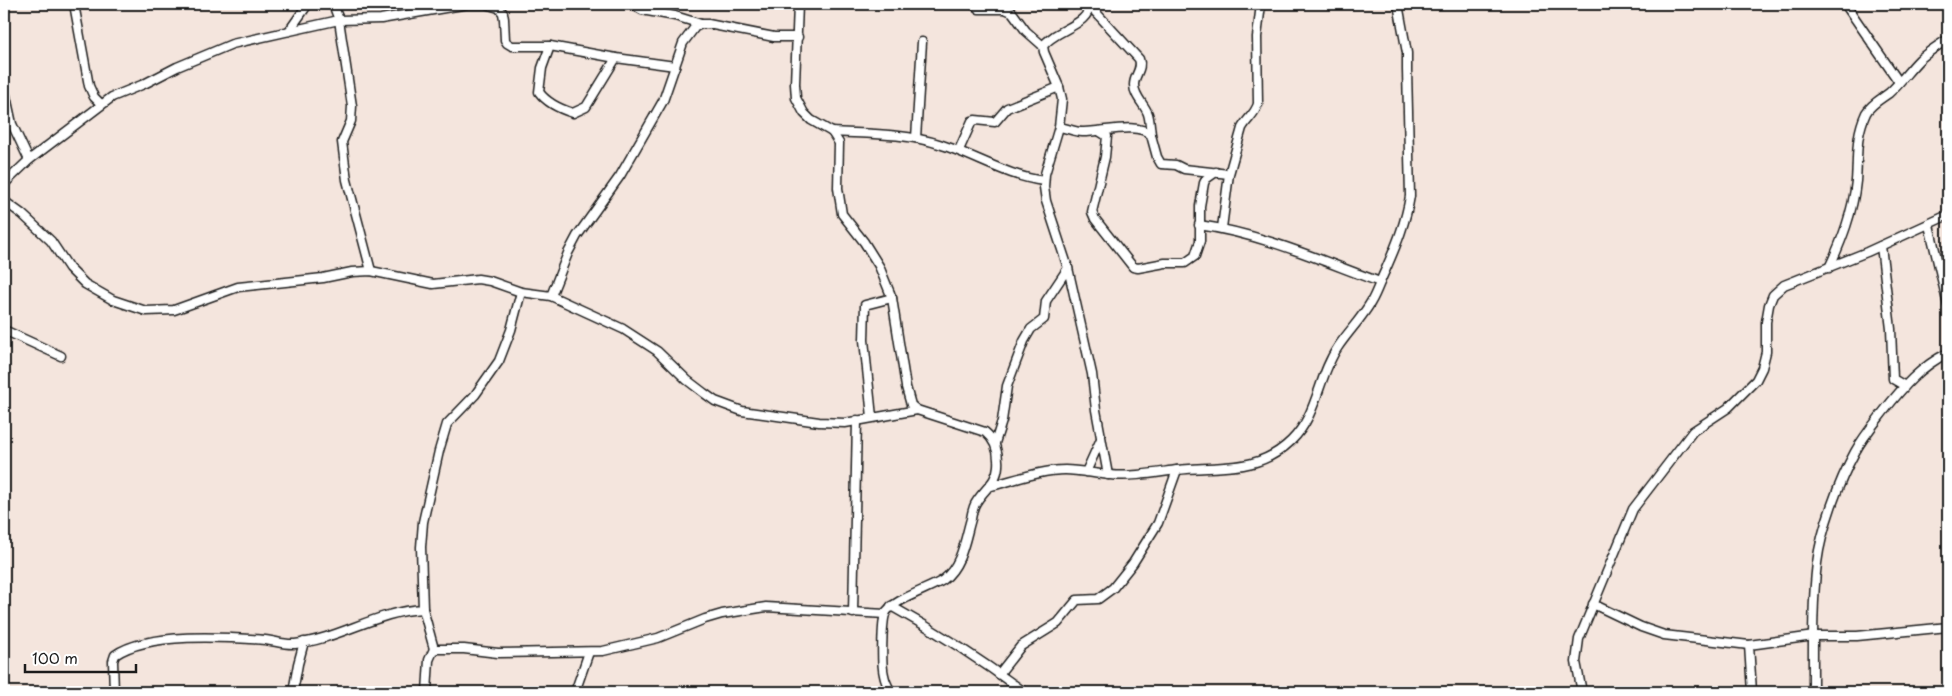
<svg xmlns="http://www.w3.org/2000/svg" width="1952" height="696" font-family="'Playpen Sans',sans-serif">
<style>
.lines{fill:none;stroke-linecap:round;stroke-linejoin:round}
.street-casing{stroke:#1c1c1c;stroke-width:11}
.street{stroke:#fff;stroke-width:8}
</style>
<rect width="100%" height="100%" fill="#f4e5dd"/>
<filter id="ink" filterUnits="userSpaceOnUse"><feTurbulence type="fractalNoise" baseFrequency=".02" numOctaves="2"/><feDisplacementMap in="SourceGraphic" scale="10" xChannelSelector="R" yChannelSelector="G"/><feConvolveMatrix kernelMatrix="1 2 1 2 8 2 1 2 1" color-interpolation-filters="sRGB"/></filter>
<g filter="url(#ink)">
<g class="lines">
<g class="street-casing">
<g id="street">
<path d="M 74,4 L 89,86 L 94,97 L 101,104"/>
<path d="M 333,4 L 339,20 L 352,106 L 351,121 L 342,142 L 347,180 L 371,271"/>
<path d="M 632,4 L 642,10 L 675,16 L 701,24"/>
<path d="M 798,4 L 795,84 L 796,98 L 804,113 L 811,120 L 832,132 L 839,143 L 838,188 L 842,214 L 864,242 L 879,266 L 892,298 L 906,387 L 911,405 L 917,410 L 985,432 C 995,440 999,453 998,466 C 997,482 985,488 977,501 C 973,506 972,513 971,519 C 965,539 962,566 943,580 C 931,588 890,601 885,614 C 882,624 881,664 884,675 C 885,681 888,687 891,692"/>
<path d="M 973,4 L 979,9 L 1005,9 L 1012,12 L 1026,31 L 1043,46"/>
<path d="M 1089,4 C 1091,25 1055,29 1043,46 L 1044,52 L 1059,87 L 1062,99 L 1059,127 L 1045,174 L 1044,187 L 1046,201 L 1068,268 L 1092,374 L 1096,410 L 1108,475"/>
<path d="M 1845,4 L 1899,82"/>
<path d="M 1089,5 L 1139,59 C 1143,69 1134,75 1134,85 C 1134,96 1145,105 1148,114 C 1150,120 1150,128 1151,134"/>
<path d="M 289,31 L 308,4"/>
<path d="M 550,46 L 542,68 L 539,92 C 547,103 560,109 573,113 L 586,107 L 616,58"/>
<path d="M 4,87 L 12,124 L 29,160"/>
<path d="M 1059,127 C 1067,128 1075,132 1082,132 C 1100,133 1138,121 1151,135 L 1157,157 L 1161,164 L 1176,165 L 1184,169 L 1229,174"/>
<path d="M 1099,131 L 1107,136 L 1105,157 L 1092,212 L 1095,219 L 1133,267 L 1138,268 L 1165,263 L 1185,263 L 1195,256 L 1200,241 L 1200,206 L 1204,183 L 1206,179 L 1216,172"/>
<path d="M 832,132 C 867,134 905,133 939,144 C 975,155 1006,176 1044,181"/>
<path d="M 916,138 L 922,42"/>
<path d="M 959,150 L 972,121 L 975,120 L 995,122 L 1007,108 L 1059,87"/>
<path d="M 4,184 L 29,160 L 112,97 L 144,84 L 177,67 L 232,44 L 339,20 L 381,19 L 468,4 L 485,4 L 499,8 L 503,13 L 504,19 L 505,40 L 507,43 L 512,46 L 550,46 L 616,58 L 675,66"/>
<path d="M 4,201 L 22,214 L 51,241 L 69,268 L 85,284 L 113,300 L 146,311 L 174,310 L 238,287 L 323,278 L 352,272 L 371,271 L 433,284 L 478,279 L 490,281 L 521,292 L 551,296 L 623,329 L 657,351 L 687,380 L 704,393 L 715,401 L 742,411 L 819,422 L 845,423 L 917,410"/>
<path d="M 1199,225 C 1262,234 1320,260 1380,282"/>
<path d="M 1929,225 L 1948,305"/>
<path d="M 1222,228 L 1229,174 L 1242,128 C 1247,119 1255,114 1258,104 L 1257,37 L 1261,4"/>
<path d="M 1881,246 L 1891,329 L 1893,379 L 1905,386"/>
<path d="M 1829,268 C 1842,240 1853,212 1856,181 C 1858,156 1855,137 1866,113 C 1871,104 1881,99 1889,93 C 1900,83 1909,70 1920,59 C 1929,51 1939,45 1948,39"/>
<path d="M 551,296 L 568,253 L 577,236 L 620,176 L 663,101 L 683,43 L 695,27 L 701,24 L 708,24 L 774,37 L 798,37"/>
<path d="M 4,330 L 61,356"/>
<path d="M 872,417 L 864,340 L 865,305 L 892,298"/>
<path d="M 995,443 L 1002,421 L 1007,386 L 1024,341 L 1031,329 L 1044,319 L 1046,301 L 1068,268"/>
<path d="M 1086,472 L 1101,439"/>
<path d="M 991,486 C 1015,480 1041,470 1065,470 C 1080,470 1095,474 1110,475 C 1133,477 1154,473 1177,470 C 1219,465 1257,474 1291,441 C 1318,415 1318,376 1338,347 C 1348,332 1362,318 1371,302 C 1377,292 1380,281 1385,271 C 1396,246 1406,222 1410,196 L 1407,70 L 1407,53 L 1398,4"/>
<path d="M 1593,604 L 1641,627 L 1664,635 L 1749,645 L 1814,636 L 1857,636 L 1948,627"/>
<path d="M 891,606 C 938,632 981,660 1024,692"/>
<path d="M 853,613 L 857,420"/>
<path d="M 1749,645 L 1752,692"/>
<path d="M 434,649 L 423,609 L 421,547 L 423,522 L 439,451 L 447,424 L 475,395 L 499,361 L 511,330 L 521,292"/>
<path d="M 999,674 L 1021,646 L 1058,623 L 1077,600 L 1098,599 L 1113,588 L 1133,563 L 1158,523 L 1177,470"/>
<path d="M 114,692 L 113,661 L 115,655 C 148,632 225,637 265,640 C 275,641 284,645 295,644 C 339,639 378,611 423,609"/>
<path d="M 293,692 L 298,664 L 304,642"/>
<path d="M 427,692 L 429,660 L 434,649 L 464,649 L 498,653 L 603,651 L 658,638 L 705,619 L 722,614 L 766,607 L 885,614"/>
<path d="M 575,692 L 589,652"/>
<path d="M 1582,692 L 1576,662 L 1579,639 L 1633,509 L 1693,431 L 1728,408 L 1756,380 L 1762,368 L 1766,352 L 1766,322 L 1769,305 L 1773,295 L 1784,285 L 1867,252 L 1948,215"/>
<path d="M 1813,692 C 1813,650 1812,605 1817,563 C 1821,530 1839,481 1855,452 C 1863,437 1874,424 1884,411 C 1902,388 1921,366 1948,353"/>
</g>
</g>
<use href="#street" class="street"/>
</g>
</g>
<rect width="1952" height="696" fill="none" stroke="#fff" stroke-width="20"/>
<rect x="10" y="10" width="1932" height="676" fill="none" stroke="#1c1c1c" stroke-width="2" filter="url(#ink)"/>
<path d="M25 664v8h111v-8" fill="none" stroke="#1c1c1c" stroke-width="2.5"/>
<text x="32" y="664" font-size="15" fill="#1c1c1c" stroke="#ffffff" stroke-width="4" paint-order="stroke">100 m</text>
</svg>
